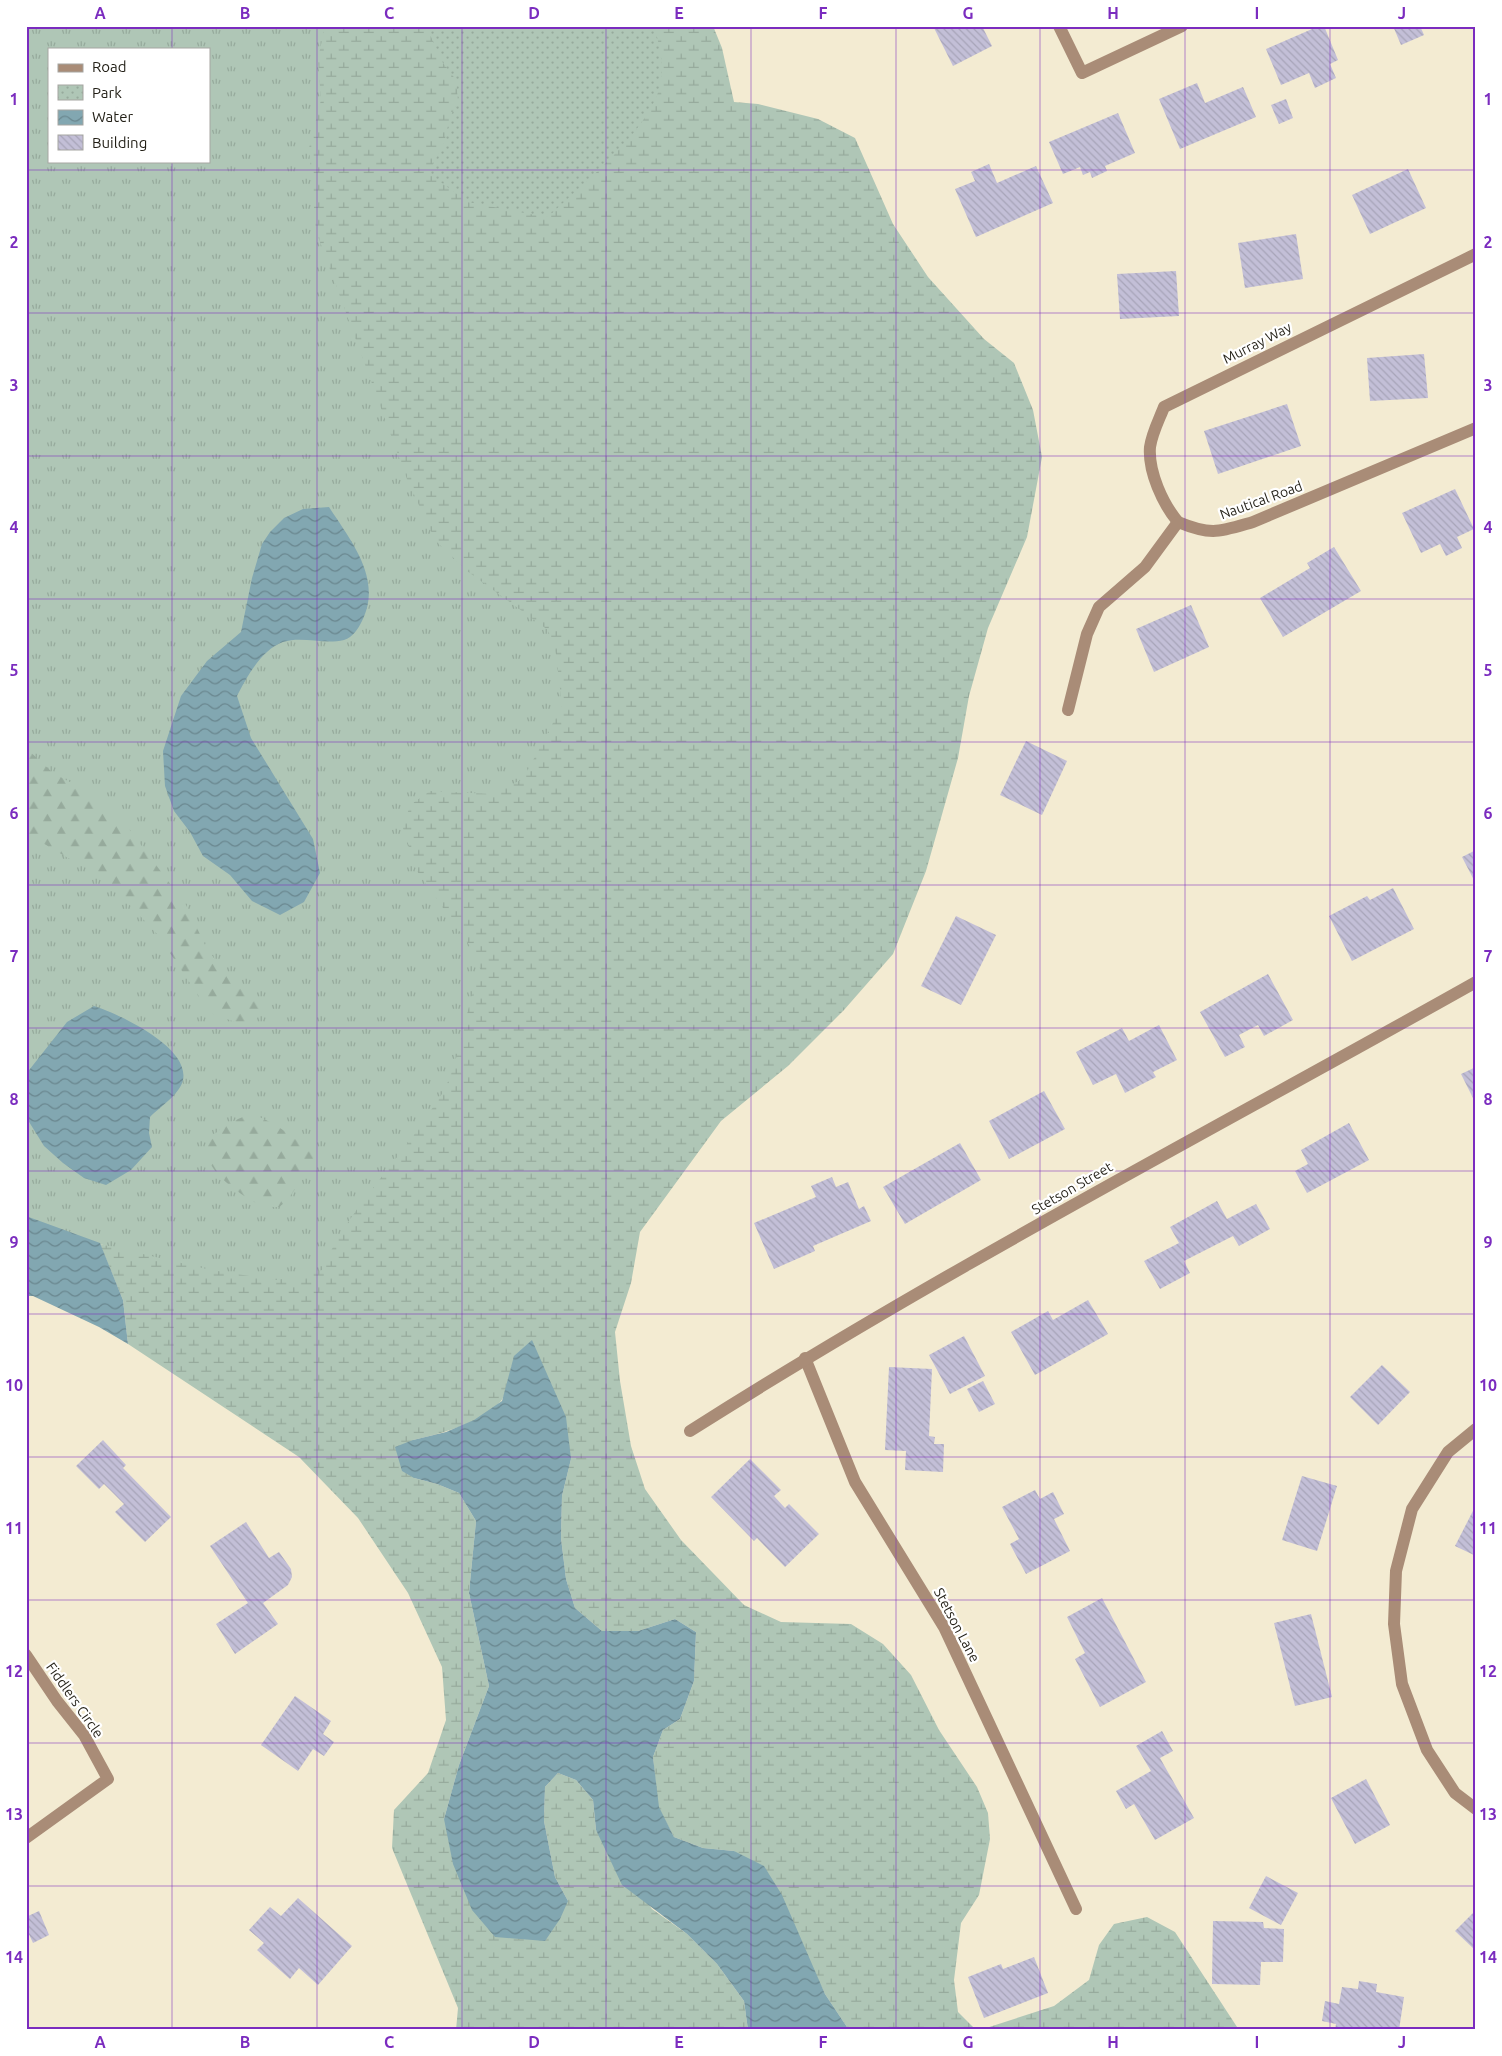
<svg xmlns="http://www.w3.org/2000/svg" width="1502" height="2056" font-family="Ubuntu,sans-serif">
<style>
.grass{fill:url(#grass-tufts);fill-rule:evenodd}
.forest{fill:url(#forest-firs)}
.wetland{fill:url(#wetland-marsh)}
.park{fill:url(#park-dots)}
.water{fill:url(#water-waves)}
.building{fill:url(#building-back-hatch)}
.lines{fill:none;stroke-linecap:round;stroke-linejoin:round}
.minor{stroke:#a98c77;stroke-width:12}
.grid{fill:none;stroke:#7b2cbf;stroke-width:1;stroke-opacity:0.55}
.labels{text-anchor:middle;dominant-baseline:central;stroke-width:4.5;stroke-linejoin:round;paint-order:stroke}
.street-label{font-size:14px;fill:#211e15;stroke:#fff}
.neatline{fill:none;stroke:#7b2cbf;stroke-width:2}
.grid-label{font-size:16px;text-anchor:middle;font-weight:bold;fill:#7b2cbf}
</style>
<defs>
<pattern id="grass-tufts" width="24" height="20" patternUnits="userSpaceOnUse" patternTransform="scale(1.25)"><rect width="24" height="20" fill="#afc6b6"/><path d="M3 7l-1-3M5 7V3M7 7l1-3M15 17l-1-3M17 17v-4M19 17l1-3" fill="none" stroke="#96aa9c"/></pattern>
<pattern id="forest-firs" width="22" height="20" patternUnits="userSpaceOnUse" patternTransform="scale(1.25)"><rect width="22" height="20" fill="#afc6b6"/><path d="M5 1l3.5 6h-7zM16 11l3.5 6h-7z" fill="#96aa9c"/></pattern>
<pattern id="wetland-marsh" width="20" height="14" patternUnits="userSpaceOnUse" patternTransform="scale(1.25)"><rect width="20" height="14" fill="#afc6b6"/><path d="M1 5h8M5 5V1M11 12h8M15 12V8" fill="none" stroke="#96aa9c"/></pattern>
<pattern id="park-dots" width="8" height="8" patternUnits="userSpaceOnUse" patternTransform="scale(1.25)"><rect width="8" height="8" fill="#afc6b6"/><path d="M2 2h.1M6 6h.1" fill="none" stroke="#96aa9c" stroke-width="1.8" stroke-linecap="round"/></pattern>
<pattern id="water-waves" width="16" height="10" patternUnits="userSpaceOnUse" patternTransform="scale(1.25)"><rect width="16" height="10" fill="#82a7b1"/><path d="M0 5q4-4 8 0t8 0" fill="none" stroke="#6a878f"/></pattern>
<pattern id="building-back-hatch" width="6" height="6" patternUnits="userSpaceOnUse" patternTransform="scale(1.25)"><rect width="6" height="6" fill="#c3bfd7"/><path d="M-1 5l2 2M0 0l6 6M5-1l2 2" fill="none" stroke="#a7a4b8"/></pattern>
</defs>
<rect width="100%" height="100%" fill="#f3ebd2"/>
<path class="grass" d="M 26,26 L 383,26 L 585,563 L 517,1368 L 26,1222 ZM 49,49 L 209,49 L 209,161 L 49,161 Z"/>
<g class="forest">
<path d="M 26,748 L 53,773 L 96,796 L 123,821 L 186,905 L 206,947 L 231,982 L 250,988 L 260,1008 L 256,1022 L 238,1023 L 210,1013 L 158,935 L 99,872 L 68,858 L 26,833 Z"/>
<path d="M 249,1114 C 272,1119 296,1139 314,1155 L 313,1161 L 288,1200 L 279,1207 C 273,1207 266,1207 260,1205 C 242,1196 196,1166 209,1142 C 215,1129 236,1120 249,1114 Z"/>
</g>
<g class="wetland">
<path d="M 325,26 L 713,26 L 722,48 L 734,102 L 758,104 L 818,119 L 855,138 L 893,224 L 928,277 L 984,339 L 1014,363 L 1033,410 L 1042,457 L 1027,537 L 988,628 L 969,696 L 958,758 L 926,871 L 893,954 L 844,1010 L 788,1066 L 721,1121 L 640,1232 L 631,1283 L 615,1332 L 620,1381 L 631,1446 L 645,1489 L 681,1540 L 744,1605 L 781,1622 L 851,1624 L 883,1644 L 911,1675 L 939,1730 L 977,1787 L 988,1813 L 990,1839 L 979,1895 L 961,1923 L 954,1980 L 958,2012 L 976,2030 L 846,2030 L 847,2027 L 825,1994 L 809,1961 L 734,1851 L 703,1848 L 674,1837 L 658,1807 L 653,1757 L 663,1730 L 680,1719 L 694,1681 L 696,1632 L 675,1619 L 638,1631 L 602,1631 L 575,1608 L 566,1579 L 561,1538 L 562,1496 L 571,1459 L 514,1356 C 511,1366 507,1394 501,1401 C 482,1423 440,1434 413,1440 L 414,1478 L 437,1484 L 459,1493 L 476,1521 L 469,1593 L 489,1686 L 459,1765 L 444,1819 L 568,1901 L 555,1877 L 544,1821 L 545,1787 L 558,1773 L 576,1780 L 593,1800 L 596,1830 L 652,1909 L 687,1934 L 717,1964 L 744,2001 L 748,2030 L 456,2030 L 458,2008 L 392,1848 L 394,1810 L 428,1773 L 446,1720 L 442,1667 L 408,1593 L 358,1518 L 299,1457 L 128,1344 L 123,1300 L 100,1244 L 211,1270 L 275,1280 L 297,1277 L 322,1270 C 346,1213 391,1170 425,1119 C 432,1108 442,1096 447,1084 C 463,1048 465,1006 481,971 L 472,949 L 417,871 L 403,828 L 410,805 L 430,791 L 492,794 L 523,779 L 562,706 L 556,654 L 548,630 L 467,571 L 435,540 L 407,479 L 316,231 L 309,148 L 321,100 L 318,59 Z"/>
<path d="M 1147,1917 L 1175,1932 L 1239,2030 L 980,2030 L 1054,2006 L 1089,1980 L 1099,1945 L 1114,1924 Z"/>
</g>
<path class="park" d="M 426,26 L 654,26 C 660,46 665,70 659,90 C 645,134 583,184 550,215 L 545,217 L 468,202 L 431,175 L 431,168 L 444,143 L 450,117 L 458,101 L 456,80 L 443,63 Z"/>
<g class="water">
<path d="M 329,507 C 351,541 383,579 362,621 C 358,629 353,637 344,640 C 324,645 303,636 283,642 C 262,649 246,678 237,696 L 251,738 L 313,839 L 320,873 L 304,902 L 280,915 L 252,901 L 230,875 L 203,856 L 190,832 L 174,811 L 165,786 L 163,751 L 181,696 L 207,661 L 241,632 L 252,578 L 262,544 L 270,532 L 284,518 L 303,509 Z"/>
<path d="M 94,1006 C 119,1014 190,1047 183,1080 C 180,1094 160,1107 150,1117 L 149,1133 L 152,1147 L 131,1170 L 106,1185 L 84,1178 L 63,1163 L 44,1146 L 26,1117 L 26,1074 L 67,1022 Z"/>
<path d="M 26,1216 L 100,1243 L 123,1300 L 128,1344 L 99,1327 L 33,1296 L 26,1296 Z"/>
<path d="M 532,1340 L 566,1417 L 571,1459 L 562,1496 L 561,1538 L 566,1579 L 575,1608 L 602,1631 L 638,1631 L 675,1619 L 696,1632 L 694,1681 L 680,1719 L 663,1730 L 653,1757 L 659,1807 L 674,1837 L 703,1848 L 734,1851 L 764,1866 L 782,1895 L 825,1994 L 847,2027 L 846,2030 L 748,2030 L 744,2001 L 717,1964 L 687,1934 L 622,1885 L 596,1830 L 593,1800 L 576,1780 L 558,1773 L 545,1787 L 544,1821 L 555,1877 L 568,1901 L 560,1919 L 545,1941 L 495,1937 L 472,1910 L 453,1864 L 444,1819 L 459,1765 L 489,1686 L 469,1593 L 476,1521 L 459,1493 L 437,1484 L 414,1478 L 402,1471 L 395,1447 L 413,1440 L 446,1432 L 474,1420 L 502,1401 L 514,1356 Z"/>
</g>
<g class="building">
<path d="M 933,26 L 982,26 L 992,46 L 953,66 Z"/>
<path d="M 1319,26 L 1324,26 L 1338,60 L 1330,64 L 1336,78 L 1315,88 L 1309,73 L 1281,85 L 1266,49 Z"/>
<path d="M 1393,26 L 1420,26 L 1424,35 L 1401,45 Z"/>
<path d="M 1197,83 L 1205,103 L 1243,87 L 1256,117 L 1180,149 L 1159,99 Z"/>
<path d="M 1286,99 L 1293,118 L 1279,124 L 1271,105 Z"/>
<path d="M 1118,113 L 1135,153 L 1105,166 L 1107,171 L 1092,178 L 1090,172 L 1083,175 L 1080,167 L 1063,174 L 1049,142 Z"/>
<path d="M 989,164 L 997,183 L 1036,166 L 1053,203 L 976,237 L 955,189 L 975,181 L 971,172 Z"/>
<path d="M 1408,169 L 1426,208 L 1370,234 L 1352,195 Z"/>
<path d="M 1296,234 L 1303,279 L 1245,288 L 1238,243 Z"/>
<path d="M 1176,271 L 1179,316 L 1120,319 L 1117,274 Z"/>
<path d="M 1424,354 L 1428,398 L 1370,401 L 1367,358 Z"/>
<path d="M 1287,404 L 1301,446 L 1218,474 L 1204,431 Z"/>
<path d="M 1455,489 L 1474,529 L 1457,537 L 1462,548 L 1446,556 L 1440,544 L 1421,553 L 1402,513 Z"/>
<path d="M 1334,547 L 1361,591 L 1283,637 L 1260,598 L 1310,568 L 1307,563 Z"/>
<path d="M 1191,605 L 1209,647 L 1154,672 L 1136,629 Z"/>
<path d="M 1026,741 L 1067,761 L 1042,815 L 1000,795 Z"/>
<path d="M 1476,850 L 1476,884 L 1462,857 Z"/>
<path d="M 1393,888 L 1414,929 L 1352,961 L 1329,916 L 1367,896 L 1370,900 Z"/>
<path d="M 956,916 L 996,935 L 961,1005 L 921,986 Z"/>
<path d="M 1268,974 L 1293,1020 L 1264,1036 L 1258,1025 L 1239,1035 L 1245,1047 L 1225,1057 L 1200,1012 Z"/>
<path d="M 1159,1025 L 1177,1060 L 1153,1072 L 1156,1077 L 1125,1093 L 1116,1074 L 1093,1085 L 1076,1052 L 1122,1028 L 1129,1041 Z"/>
<path d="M 1476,1067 L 1476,1104 L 1461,1074 Z"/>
<path d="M 1044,1091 L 1065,1129 L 1009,1159 L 989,1121 Z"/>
<path d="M 1349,1123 L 1369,1160 L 1307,1193 L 1295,1171 L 1308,1164 L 1301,1150 Z"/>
<path d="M 960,1143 L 981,1180 L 905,1224 L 883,1187 Z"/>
<path d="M 832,1177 L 836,1187 L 848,1182 L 859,1209 L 864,1206 L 871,1221 L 813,1246 L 815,1251 L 774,1269 L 754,1223 L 816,1197 L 811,1186 Z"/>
<path d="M 1217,1201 L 1227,1219 L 1256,1204 L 1270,1229 L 1239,1246 L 1233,1236 L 1184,1261 L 1190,1273 L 1160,1289 L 1144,1261 L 1179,1243 L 1170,1227 Z"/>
<path d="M 1088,1300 L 1108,1334 L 1035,1375 L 1011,1332 L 1048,1311 L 1053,1320 Z"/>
<path d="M 964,1336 L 985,1376 L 950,1394 L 929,1355 Z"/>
<path d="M 1382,1365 L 1410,1392 L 1378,1425 L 1350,1397 Z"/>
<path d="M 889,1367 L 932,1369 L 929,1436 L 935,1437 L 934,1444 L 944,1444 L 943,1472 L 905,1470 L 906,1451 L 885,1450 Z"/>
<path d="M 983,1381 L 995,1404 L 979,1412 L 967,1389 Z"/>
<path d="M 103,1440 L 126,1465 L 123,1468 L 171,1517 L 145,1542 L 115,1512 L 124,1504 L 104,1484 L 99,1489 L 76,1466 Z"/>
<path d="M 750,1459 L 781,1490 L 774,1496 L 785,1508 L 789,1504 L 819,1534 L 785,1567 L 757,1538 L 754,1541 L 711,1497 Z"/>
<path d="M 1302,1476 L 1337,1486 L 1317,1551 L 1282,1540 Z"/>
<path d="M 1035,1490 L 1040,1499 L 1053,1492 L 1064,1514 L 1054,1519 L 1070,1551 L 1026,1574 L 1010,1544 L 1019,1539 L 1002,1507 Z"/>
<path d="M 1476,1505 L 1476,1556 L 1455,1546 Z"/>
<path d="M 246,1522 L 269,1558 L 279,1552 L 291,1569 L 292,1577 L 288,1585 L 263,1603 L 278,1624 L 235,1654 L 216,1624 L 248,1603 L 210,1546 Z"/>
<path d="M 1102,1598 L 1146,1682 L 1100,1707 L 1075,1659 L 1085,1653 L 1067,1617 Z"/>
<path d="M 1311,1614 L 1332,1697 L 1295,1706 L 1274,1623 Z"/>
<path d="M 295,1696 L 331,1721 L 323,1734 L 334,1742 L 324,1756 L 313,1749 L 298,1771 L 261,1745 Z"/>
<path d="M 1162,1731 L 1173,1751 L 1160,1758 L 1194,1818 L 1155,1840 L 1134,1804 L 1126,1809 L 1116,1791 L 1151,1771 L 1136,1746 Z"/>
<path d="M 1366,1779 L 1390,1825 L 1355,1844 L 1331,1798 Z"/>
<path d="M 1266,1876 L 1298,1893 L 1281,1925 L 1249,1908 Z"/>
<path d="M 298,1898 L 352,1946 L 318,1985 L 299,1968 L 290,1979 L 257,1950 L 264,1943 L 249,1930 L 270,1907 L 281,1916 Z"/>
<path d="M 1476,1910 L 1476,1951 L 1455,1931 Z"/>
<path d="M 39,1911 L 49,1935 L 33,1943 L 26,1928 L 26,1917 Z"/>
<path d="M 1213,1921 L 1263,1922 L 1264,1928 L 1284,1929 L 1283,1962 L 1261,1962 L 1260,1985 L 1212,1984 Z"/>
<path d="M 1034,1957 L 1048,1993 L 984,2018 L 968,1977 L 1001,1964 L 1003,1969 Z"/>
<path d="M 1359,1981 L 1377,1984 L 1376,1992 L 1404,1997 L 1399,2030 L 1367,2030 L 1352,2027 L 1351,2030 L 1335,2030 L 1336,2024 L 1322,2021 L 1325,2001 L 1339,2004 L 1342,1987 L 1358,1989 Z"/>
</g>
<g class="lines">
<g class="minor">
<path d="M 1059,26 L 1082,73 L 1182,26"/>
<path d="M 1178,522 C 1163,504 1148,472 1150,447 C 1152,433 1159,420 1164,407 L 1476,254"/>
<path d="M 1178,522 C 1212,536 1219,532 1253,522 L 1476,428"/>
<path d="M 1068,710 L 1087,634 L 1099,607 L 1145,567 L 1178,522"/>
<path d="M 805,1358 L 855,1482 L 944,1627 L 1076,1909"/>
<path d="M 1476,1429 L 1448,1452 L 1412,1509 L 1396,1571 L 1394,1624 L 1402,1684 L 1427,1750 L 1455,1793 L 1476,1809"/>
<path d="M 690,1431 C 945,1269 1213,1130 1476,982"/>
<path d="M 26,1655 L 57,1701 L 84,1735 L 108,1779 L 26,1838"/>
</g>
</g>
<path class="grid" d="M 172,26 L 172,49M 317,26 L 317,2030M 462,26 L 462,2030M 606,26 L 606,2030M 751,26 L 751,2030M 896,26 L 896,2030M 1040,26 L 1040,2030M 1185,26 L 1185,2030M 1330,26 L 1330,2030M 172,161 L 172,2030M 26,170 L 1476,170M 26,313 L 1476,313M 26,456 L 1476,456M 26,599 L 1476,599M 26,742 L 1476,742M 26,885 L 1476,885M 26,1028 L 1476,1028M 26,1171 L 1476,1171M 26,1314 L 1476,1314M 26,1457 L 1476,1457M 26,1600 L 1476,1600M 26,1743 L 1476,1743M 26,1886 L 1476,1886"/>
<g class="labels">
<g class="street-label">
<text transform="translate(1257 343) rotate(-27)">Murray Way</text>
<text transform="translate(1261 500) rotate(-20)">Nautical Road</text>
<text transform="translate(1072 1188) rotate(-30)">Stetson Street</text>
<text transform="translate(957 1625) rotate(62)">Stetson Lane</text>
<text transform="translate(75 1700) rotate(55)">Fiddlers Circle</text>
</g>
</g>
<rect width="1502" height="2056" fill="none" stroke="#ffffff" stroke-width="55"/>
<rect x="48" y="48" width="162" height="115" fill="#ffffff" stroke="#a6a5a1"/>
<rect x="58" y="64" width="25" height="8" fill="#a98c77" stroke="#a6a5a1"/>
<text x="92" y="72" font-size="15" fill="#211e15">Road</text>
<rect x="58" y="85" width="25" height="15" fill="url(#park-dots)" stroke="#a6a5a1"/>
<text x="92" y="98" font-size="15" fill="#211e15">Park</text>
<rect x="58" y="110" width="25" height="15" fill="url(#water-waves)" stroke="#a6a5a1"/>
<text x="92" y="122" font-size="15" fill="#211e15">Water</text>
<rect x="58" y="135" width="25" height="15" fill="url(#building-back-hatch)" stroke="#a6a5a1"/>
<text x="92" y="148" font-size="15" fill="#211e15">Building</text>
<rect x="28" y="28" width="1446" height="2000" class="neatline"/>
<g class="grid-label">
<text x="100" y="19">A</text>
<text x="245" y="19">B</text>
<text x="389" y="19">C</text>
<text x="534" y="19">D</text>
<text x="679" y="19">E</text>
<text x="823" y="19">F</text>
<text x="968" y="19">G</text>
<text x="1113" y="19">H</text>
<text x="1257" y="19">I</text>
<text x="1402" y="19">J</text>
<text x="14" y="105">1</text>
<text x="1488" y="105">1</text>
<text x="14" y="248">2</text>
<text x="1488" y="248">2</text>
<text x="14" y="391">3</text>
<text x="1488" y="391">3</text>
<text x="14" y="533">4</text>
<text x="1488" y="533">4</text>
<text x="14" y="676">5</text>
<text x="1488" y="676">5</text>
<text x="14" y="819">6</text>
<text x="1488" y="819">6</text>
<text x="14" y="962">7</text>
<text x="1488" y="962">7</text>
<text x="14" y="1105">8</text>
<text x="1488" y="1105">8</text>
<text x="14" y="1248">9</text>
<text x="1488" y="1248">9</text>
<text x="14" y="1391">10</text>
<text x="1488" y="1391">10</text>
<text x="14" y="1534">11</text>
<text x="1488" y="1534">11</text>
<text x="14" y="1677">12</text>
<text x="1488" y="1677">12</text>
<text x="14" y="1820">13</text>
<text x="1488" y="1820">13</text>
<text x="14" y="1963">14</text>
<text x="1488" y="1963">14</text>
<text x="100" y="2048">A</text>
<text x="245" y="2048">B</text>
<text x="389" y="2048">C</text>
<text x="534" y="2048">D</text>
<text x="679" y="2048">E</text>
<text x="823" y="2048">F</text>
<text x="968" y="2048">G</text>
<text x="1113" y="2048">H</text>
<text x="1257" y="2048">I</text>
<text x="1402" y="2048">J</text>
</g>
</svg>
